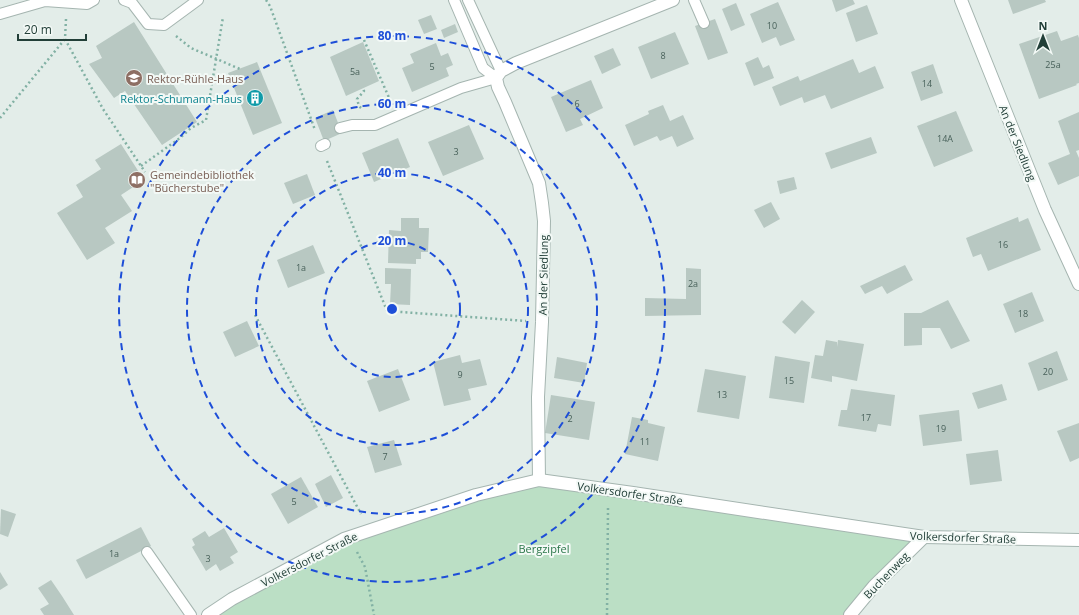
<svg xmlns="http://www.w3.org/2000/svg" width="1079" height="615" font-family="'Open Sans',sans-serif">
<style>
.green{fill:#bbdfc5}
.building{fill:#b8c8c2}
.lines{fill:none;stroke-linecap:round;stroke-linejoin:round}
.service-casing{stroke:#a5b5b0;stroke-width:12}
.minor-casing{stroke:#a5b5b0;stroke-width:14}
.path{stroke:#82b1a4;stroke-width:2.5;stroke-dasharray:2 3;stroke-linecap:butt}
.service{stroke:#fff;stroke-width:10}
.minor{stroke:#fff;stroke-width:12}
.ring{fill:none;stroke:#1d4ed8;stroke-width:2;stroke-dasharray:7 5}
.labels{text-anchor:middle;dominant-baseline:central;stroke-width:4;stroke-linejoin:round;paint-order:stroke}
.number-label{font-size:9px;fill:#48615a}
.education-label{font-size:11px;fill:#785e54;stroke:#f3f9f6;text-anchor:start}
.culture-label{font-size:11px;fill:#0d838f;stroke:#f3f9f6;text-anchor:end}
.street-label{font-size:11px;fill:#223f38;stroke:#f3f9f6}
.park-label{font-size:11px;fill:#2b774a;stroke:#f3f9f6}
.centre{fill:#1d4ed8;stroke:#f3f9f6;stroke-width:2}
.ring-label{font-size:12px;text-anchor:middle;font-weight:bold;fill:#1d4ed8;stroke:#f3f9f6;stroke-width:4;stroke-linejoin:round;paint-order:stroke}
</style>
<rect width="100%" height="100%" fill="#e3ede9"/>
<path class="green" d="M 539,480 L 924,537 L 850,615 L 208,615 L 344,539 Z"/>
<g class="building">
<path d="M 832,0 L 853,0 L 855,4 L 836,12 Z"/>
<path d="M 1008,0 L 1045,0 L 1046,2 L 1013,14 Z"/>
<path d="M 778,2 L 795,40 L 780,46 L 776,37 L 762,43 L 750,14 Z"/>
<path d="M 736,3 L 745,25 L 731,31 L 722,9 Z"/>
<path d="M 867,5 L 878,34 L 856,42 L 846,13 Z"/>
<path d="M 431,15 L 437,29 L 424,34 L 418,20 Z"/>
<path d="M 715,19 L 728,53 L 708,60 L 695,26 Z"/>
<path d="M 134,22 L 197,122 L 162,145 L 125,91 L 114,98 L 89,64 L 102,58 L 96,46 Z"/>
<path d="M 455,24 L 458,32 L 444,38 L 441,30 Z"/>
<path d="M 1057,31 L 1061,41 L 1078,35 L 1079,38 L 1079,83 L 1076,84 L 1077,85 L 1039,99 L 1019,44 Z"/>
<path d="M 675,32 L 689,64 L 651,79 L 638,47 Z"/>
<path d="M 363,42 L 379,81 L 346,96 L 330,57 Z"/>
<path d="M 436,43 L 441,56 L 448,53 L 453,65 L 446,68 L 449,76 L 412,92 L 402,68 L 414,63 L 410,54 Z"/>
<path d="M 613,48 L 621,65 L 602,74 L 594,56 Z"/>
<path d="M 758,57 L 763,68 L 769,65 L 774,78 L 754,86 L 745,63 Z"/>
<path d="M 853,59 L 859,73 L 875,66 L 884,88 L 831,109 L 825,95 L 804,103 L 802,97 L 780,106 L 772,87 L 798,76 L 800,81 Z"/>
<path d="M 257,62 L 282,123 L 253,135 L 228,73 Z"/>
<path d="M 933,64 L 943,93 L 921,101 L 911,72 Z"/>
<path d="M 591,80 L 603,108 L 580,119 L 583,125 L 566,132 L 551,97 Z"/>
<path d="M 663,105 L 670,121 L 683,115 L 694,139 L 677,147 L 672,136 L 660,141 L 657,136 L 634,146 L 625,125 L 649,114 L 648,111 Z"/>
<path d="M 333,110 L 342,133 L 324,141 L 315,118 Z"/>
<path d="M 956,111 L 973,151 L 934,167 L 917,126 Z"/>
<path d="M 1079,112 L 1079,150 L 1076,151 L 1079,158 L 1079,176 L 1058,185 L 1048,163 L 1070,154 L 1058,121 Z"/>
<path d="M 469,125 L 484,159 L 443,176 L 428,142 Z"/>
<path d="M 871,137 L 877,153 L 831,169 L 825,153 Z"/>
<path d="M 398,138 L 410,167 L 374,182 L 362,153 Z"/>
<path d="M 121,144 L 144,180 L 121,195 L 132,211 L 105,228 L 115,243 L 87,260 L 57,213 L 83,197 L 76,185 L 101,169 L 95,160 Z"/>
<path d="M 307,174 L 315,195 L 293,204 L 284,183 Z"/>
<path d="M 794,177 L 797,189 L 780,194 L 777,181 Z"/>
<path d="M 771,202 L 780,219 L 764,228 L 754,210 Z"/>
<path d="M 1018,217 L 1019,222 L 1028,218 L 1041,250 L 988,271 L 981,254 L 973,257 L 966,238 Z"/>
<path d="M 401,218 L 419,218 L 419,228 L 429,228 L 428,252 L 421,252 L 421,259 L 416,259 L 416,264 L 388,263 L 389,230 L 401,231 Z"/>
<path d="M 313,245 L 325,273 L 288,288 L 277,260 Z"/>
<path d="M 905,265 L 913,280 L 887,294 L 882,286 L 865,294 L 860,286 Z"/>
<path d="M 385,268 L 411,269 L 410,305 L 390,304 L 391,284 L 385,284 Z"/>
<path d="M 686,268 L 701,269 L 701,315 L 645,316 L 645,298 L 686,299 Z"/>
<path d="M 1032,292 L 1044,321 L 1015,333 L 1003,304 Z"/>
<path d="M 802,300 L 815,312 L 795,334 L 782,322 Z"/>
<path d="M 948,300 L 970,341 L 951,349 L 940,328 L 922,328 L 922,345 L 904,346 L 904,313 L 921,313 Z"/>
<path d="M 247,321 L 259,346 L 235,357 L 223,332 Z"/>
<path d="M 826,340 L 837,342 L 837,347 L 838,340 L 864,344 L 857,381 L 832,376 L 832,382 L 811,378 L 815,355 L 823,356 Z"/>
<path d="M 1057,351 L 1068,380 L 1038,391 L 1028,363 Z"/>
<path d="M 460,355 L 462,363 L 480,359 L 487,385 L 468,389 L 471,400 L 444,406 L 433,362 Z"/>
<path d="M 775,356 L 810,362 L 804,403 L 769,398 Z"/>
<path d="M 557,357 L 587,363 L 584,383 L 554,378 Z"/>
<path d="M 398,369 L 410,400 L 379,412 L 367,381 Z"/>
<path d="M 705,369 L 746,376 L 739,419 L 697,412 Z"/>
<path d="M 1002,384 L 1007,400 L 978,409 L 972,393 Z"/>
<path d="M 851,389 L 895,395 L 891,426 L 878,424 L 876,432 L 838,426 L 841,410 L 847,410 Z"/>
<path d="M 551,395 L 595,402 L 589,440 L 545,433 Z"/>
<path d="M 959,410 L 962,441 L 923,446 L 919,415 Z"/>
<path d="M 632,417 L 648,420 L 648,423 L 665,427 L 658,461 L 625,454 Z"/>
<path d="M 1079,423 L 1079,458 L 1070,462 L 1057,431 Z"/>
<path d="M 394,440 L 402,465 L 375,473 L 367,447 Z"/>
<path d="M 998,450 L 1002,481 L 970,485 L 966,454 Z"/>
<path d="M 331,475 L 343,498 L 326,507 L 315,484 Z"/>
<path d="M 301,477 L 318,507 L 288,524 L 271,494 Z"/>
<path d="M 1,509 L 16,514 L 8,537 L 0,534 Z"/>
<path d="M 141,527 L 151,546 L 86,579 L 76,560 Z"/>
<path d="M 224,528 L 238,552 L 230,557 L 234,563 L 220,571 L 216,564 L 206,571 L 192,547 L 195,545 L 192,539 L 205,531 L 209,537 Z"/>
<path d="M 0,572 L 8,585 L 0,590 Z"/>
<path d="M 51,580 L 62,596 L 74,615 L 44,615 L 40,609 L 49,604 L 38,588 Z"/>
</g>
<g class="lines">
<g class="service-casing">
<g id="service">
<path d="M 124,0 L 132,3 L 148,24 L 164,25 L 198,0"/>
<path d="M 454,0 L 483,68 L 496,78"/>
<path d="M 468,0 L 501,71"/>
<path d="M 694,0 L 704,23"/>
<path d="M 0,14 L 45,1 L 87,4 L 94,0"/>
<path d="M 340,128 L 352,125 L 375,125 L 461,88 L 496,78"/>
<path d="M 321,146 L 325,144"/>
<path d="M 147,552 L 191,615"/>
</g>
</g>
<g class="minor-casing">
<g id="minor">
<path d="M 961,0 L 1045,210 L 1079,284"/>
<path d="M 539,480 L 538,397 L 542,322 L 544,221 L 542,203 L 539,183 L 505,102 L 498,87 L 496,78 L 501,71 L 516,63 L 673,0"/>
<path d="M 208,615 L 232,599 L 344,539 L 476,495 L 539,480 L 633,493 L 924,537 L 1079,540"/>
<path d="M 850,615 L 874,586 L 924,537"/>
</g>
</g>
<g class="path">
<path d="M 266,0 L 270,6 L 315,130"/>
<path d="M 66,19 L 65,39 L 103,109 L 145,172"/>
<path d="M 176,36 L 191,48 L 240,69"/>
<path d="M 364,40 L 390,100"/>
<path d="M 361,108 L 359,106 L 357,99 L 364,91 L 363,88"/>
<path d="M 0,118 L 65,39"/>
<path d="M 327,161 L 387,311 L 526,321"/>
<path d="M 141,166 L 180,138 L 191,128 L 206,120 L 223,17"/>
<path d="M 255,315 L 361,514"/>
<path d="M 357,552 L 365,567 L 374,615"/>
<path d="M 607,615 L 608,508"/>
</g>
<use href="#service" class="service"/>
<use href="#minor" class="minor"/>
</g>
<g class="ring">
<circle cx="392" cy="309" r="68"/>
<circle cx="392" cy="309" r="136"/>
<circle cx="392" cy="309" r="205"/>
<circle cx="392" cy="309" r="273"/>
</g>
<defs>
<g id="school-disc" transform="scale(0.9)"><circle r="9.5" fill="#8d6e63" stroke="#f3f9f6"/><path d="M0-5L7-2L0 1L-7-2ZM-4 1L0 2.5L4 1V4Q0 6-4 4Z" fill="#fff"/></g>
<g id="building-disc" transform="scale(0.9)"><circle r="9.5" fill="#0f9aa8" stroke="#f3f9f6"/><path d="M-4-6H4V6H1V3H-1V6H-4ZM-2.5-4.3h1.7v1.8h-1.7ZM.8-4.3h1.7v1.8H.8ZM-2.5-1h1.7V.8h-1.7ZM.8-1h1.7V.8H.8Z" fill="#fff"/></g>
<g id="library-disc" transform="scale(0.9)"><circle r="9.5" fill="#8d6e63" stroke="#f3f9f6"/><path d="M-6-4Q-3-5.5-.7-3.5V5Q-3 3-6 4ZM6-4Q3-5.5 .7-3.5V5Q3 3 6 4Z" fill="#fff"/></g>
</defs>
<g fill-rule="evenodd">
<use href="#school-disc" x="134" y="78"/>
<use href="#building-disc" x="255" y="98"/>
<use href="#library-disc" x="137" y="180"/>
</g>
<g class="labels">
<g class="number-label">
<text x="772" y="25">10</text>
<text x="663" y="55">8</text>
<text x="1053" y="64">25a</text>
<text x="432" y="66">5</text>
<text x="355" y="71">5a</text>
<text x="927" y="83">14</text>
<text x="577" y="103">6</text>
<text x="945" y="138">14A</text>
<text x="456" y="151">3</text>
<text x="1003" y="244">16</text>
<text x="301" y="267">1a</text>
<text x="693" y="283">2a</text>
<text x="1023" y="313">18</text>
<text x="1048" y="371">20</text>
<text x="460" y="374">9</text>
<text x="789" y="380">15</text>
<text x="722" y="394">13</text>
<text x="866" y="417">17</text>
<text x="570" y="418">2</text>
<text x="941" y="428">19</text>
<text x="645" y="441">11</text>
<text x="385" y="456">7</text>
<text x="294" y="501">5</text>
<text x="114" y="553">1a</text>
<text x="208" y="558">3</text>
</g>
<g class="education-label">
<text x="147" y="78">Rektor-Rühle-Haus</text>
<text x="150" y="174">Gemeindebibliothek<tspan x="150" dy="13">"Bücherstube"</tspan></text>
</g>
<g class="culture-label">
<text x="242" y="98">Rektor-Schumann-Haus</text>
</g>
<g class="street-label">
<text transform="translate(1018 143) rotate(68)">An der Siedlung</text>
<text transform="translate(543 275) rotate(-89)">An der Siedlung</text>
<text transform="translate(630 493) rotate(8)">Volkersdorfer Straße</text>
<text transform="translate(963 537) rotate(2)">Volkersdorfer Straße</text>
<text transform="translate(309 559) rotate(-27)">Volkersdorfer Straße</text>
<text transform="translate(886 575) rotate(-46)">Buchenweg</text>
</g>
<g class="park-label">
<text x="544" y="548">Bergzipfel</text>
</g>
</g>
<circle cx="392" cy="309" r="6" class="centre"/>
<g class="ring-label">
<text x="392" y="40">80 m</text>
<text x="392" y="108">60 m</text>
<text x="392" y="177">40 m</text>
<text x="392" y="245">20 m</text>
</g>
<g transform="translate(1043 36)" stroke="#f3f9f6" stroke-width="3" paint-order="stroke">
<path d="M0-3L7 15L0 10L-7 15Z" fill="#223f38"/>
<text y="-6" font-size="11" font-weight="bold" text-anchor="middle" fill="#223f38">N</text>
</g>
<path d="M18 34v6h68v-6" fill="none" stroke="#223f38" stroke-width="2"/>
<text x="24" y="34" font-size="12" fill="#223f38" stroke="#f3f9f6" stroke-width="3" paint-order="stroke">20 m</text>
</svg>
